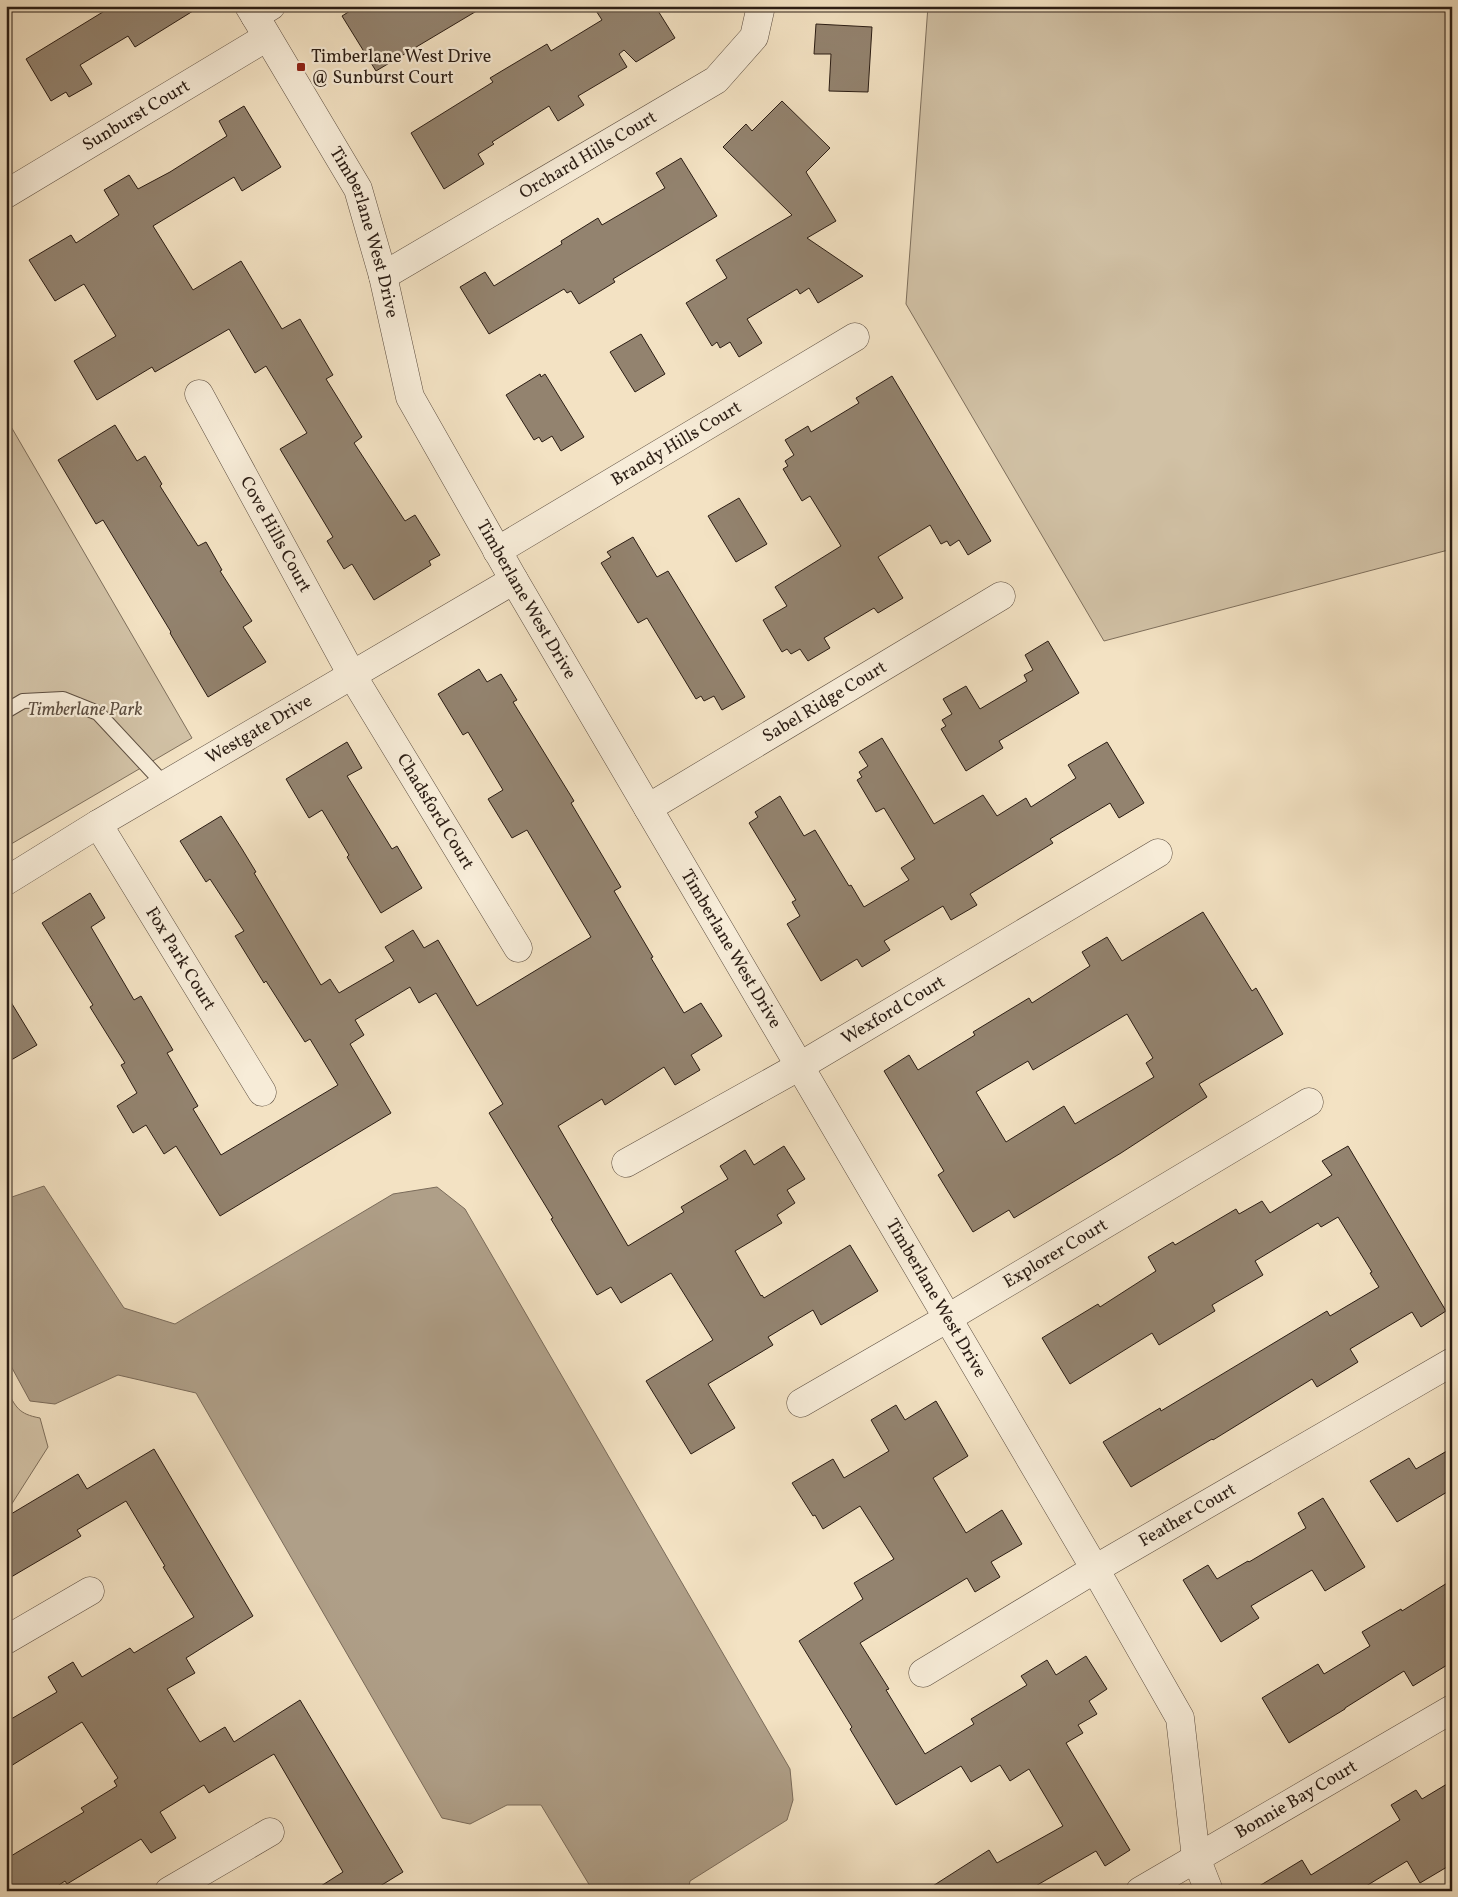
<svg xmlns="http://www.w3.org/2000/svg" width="1458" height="1897" font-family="Vollkorn,serif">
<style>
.green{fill:#d1c1a5;stroke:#7e6f5c}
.water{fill:#af9f88;stroke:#7a6b5a}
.building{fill:#93836f;stroke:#2b1d14;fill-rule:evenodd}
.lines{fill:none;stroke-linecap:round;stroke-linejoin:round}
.service-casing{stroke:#5d4e40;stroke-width:16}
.minor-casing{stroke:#5d4e40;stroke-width:29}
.tertiary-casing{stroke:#5d4e40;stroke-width:29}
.service{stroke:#f7ecd8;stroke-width:14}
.minor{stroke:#f7ecd8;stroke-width:28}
.tertiary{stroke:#f7ecd8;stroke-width:28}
.poi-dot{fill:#8f2418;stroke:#f7ecd8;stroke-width:2}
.labels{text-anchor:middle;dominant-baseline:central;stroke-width:4.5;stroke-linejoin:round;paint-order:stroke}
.poi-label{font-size:18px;fill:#2b1d14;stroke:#f7ecd8;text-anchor:start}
.street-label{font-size:18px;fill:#2b1d14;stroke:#f7ecd8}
.park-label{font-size:18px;font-style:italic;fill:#5d4e40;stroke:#f7ecd8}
</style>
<rect width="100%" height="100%" fill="#f3e2c3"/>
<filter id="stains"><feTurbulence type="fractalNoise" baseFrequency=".004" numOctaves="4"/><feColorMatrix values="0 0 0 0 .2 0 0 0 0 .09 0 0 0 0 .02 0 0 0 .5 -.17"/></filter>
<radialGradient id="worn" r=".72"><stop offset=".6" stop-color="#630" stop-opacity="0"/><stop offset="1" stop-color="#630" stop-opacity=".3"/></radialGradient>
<g class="green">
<path d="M 928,6 L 1452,6 L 1452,549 L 1104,641 L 906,304 Z"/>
<path d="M 6,418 L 192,738 L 6,847 Z"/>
<path d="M 6,1389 C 16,1407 18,1414 40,1418 L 48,1447 L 6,1513 Z"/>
</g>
<path class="water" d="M 44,1186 L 124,1308 L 175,1324 L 393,1194 L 437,1187 L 465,1209 L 790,1769 L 793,1800 L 787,1820 L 690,1881 L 688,1891 L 593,1891 L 541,1805 L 507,1805 L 470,1824 L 442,1818 L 196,1393 L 118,1375 L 55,1404 L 30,1401 L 6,1357 L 6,1199 Z"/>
<g class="building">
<path d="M 110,6 L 201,6 L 135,47 L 128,36 L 80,65 L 92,84 L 69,97 L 66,92 L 51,101 L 26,59 L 111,7 Z"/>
<path d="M 358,6 L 485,6 L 376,71 L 342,16 Z"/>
<path d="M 593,6 L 655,6 L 675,38 L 636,62 L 624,50 L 619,54 L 627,67 L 578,96 L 584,105 L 558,121 L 549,106 L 492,142 L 494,144 L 478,154 L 484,164 L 444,189 L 411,133 L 493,82 L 490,78 L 547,44 L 551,51 L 602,20 Z"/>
<path d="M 816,24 L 872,27 L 868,92 L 829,91 L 831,54 L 814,54 Z"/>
<path d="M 782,101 L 830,148 L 806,172 L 836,221 L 807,238 L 863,276 L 818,303 L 809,288 L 800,294 L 797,289 L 747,319 L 762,343 L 739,357 L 730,342 L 720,348 L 717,342 L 712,346 L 686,303 L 727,278 L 716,260 L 792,215 L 723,147 L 746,124 L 752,131 Z"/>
<path d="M 244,106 L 281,167 L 242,191 L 234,177 L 153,226 L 193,290 L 241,261 L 282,329 L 300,319 L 333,375 L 326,379 L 362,437 L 354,443 L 405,521 L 415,515 L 440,555 L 429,561 L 431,565 L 374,600 L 352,564 L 344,569 L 327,541 L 333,537 L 280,449 L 307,433 L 266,366 L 255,373 L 229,329 L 155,372 L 152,367 L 97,400 L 74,361 L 116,336 L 84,284 L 55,301 L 29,260 L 71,235 L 76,243 L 119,215 L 104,190 L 129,175 L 138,189 L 170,172 L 227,136 L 219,121 Z"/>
<path d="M 681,158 L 717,216 L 613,279 L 615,282 L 579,304 L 571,291 L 567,293 L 564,289 L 489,334 L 460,287 L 485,272 L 494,286 L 562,244 L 561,241 L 598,218 L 602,225 L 665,188 L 656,173 Z"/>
<path d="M 641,334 L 665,374 L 635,392 L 610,352 Z"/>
<path d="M 540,374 L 541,377 L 545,374 L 584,437 L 561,451 L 552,436 L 542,442 L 539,437 L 534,440 L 506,395 Z"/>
<path d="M 892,376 L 991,541 L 968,555 L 959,540 L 950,546 L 947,541 L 941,544 L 930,525 L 878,557 L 903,598 L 878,613 L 874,608 L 824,638 L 830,648 L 808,661 L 800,649 L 791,654 L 787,649 L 782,652 L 763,620 L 787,606 L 775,587 L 841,546 L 810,496 L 802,501 L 783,469 L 788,466 L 785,461 L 794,455 L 785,440 L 808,426 L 811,432 L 859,403 L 856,398 Z"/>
<path d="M 115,425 L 137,461 L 145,456 L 162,484 L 160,486 L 198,546 L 206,542 L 222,570 L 220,571 L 252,621 L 243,627 L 266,662 L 208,697 L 170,633 L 171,632 L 103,520 L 96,524 L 58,460 Z"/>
<path d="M 739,498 L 767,544 L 736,562 L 708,516 Z"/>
<path d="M 633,537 L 657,577 L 668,571 L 745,697 L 722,710 L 714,696 L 704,701 L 701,696 L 696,699 L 647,618 L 638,623 L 601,563 L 611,557 L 607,552 Z"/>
<path d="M 1048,641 L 1079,693 L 999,741 L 1003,748 L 966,771 L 941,729 L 946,726 L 942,720 L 952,714 L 943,699 L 966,686 L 980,709 L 1027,681 L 1024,675 L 1033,670 L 1025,655 Z"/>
<path d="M 479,669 L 487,682 L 501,674 L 517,700 L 513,702 L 574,801 L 571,803 L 621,887 L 614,891 L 653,957 L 651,958 L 684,1013 L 701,1003 L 722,1036 L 691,1055 L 700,1070 L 675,1085 L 664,1067 L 605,1105 L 602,1099 L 558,1126 L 628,1246 L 684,1212 L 681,1207 L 728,1179 L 720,1166 L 745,1150 L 754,1165 L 784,1146 L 805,1179 L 787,1190 L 795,1203 L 777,1215 L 782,1223 L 735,1251 L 761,1296 L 762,1295 L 764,1298 L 850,1245 L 878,1291 L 821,1325 L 813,1310 L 768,1337 L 773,1345 L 708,1384 L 735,1428 L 691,1454 L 646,1381 L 713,1340 L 671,1273 L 621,1303 L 611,1287 L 597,1295 L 551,1219 L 553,1218 L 489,1113 L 503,1104 L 436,993 L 419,1003 L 410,987 L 355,1020 L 364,1035 L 350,1044 L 391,1113 L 220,1216 L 176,1146 L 164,1154 L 146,1125 L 133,1133 L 117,1106 L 137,1093 L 121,1065 L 125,1063 L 90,1007 L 93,1005 L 42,923 L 90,893 L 105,918 L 91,927 L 134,1000 L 141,996 L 173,1050 L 167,1053 L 198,1106 L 193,1109 L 221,1155 L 338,1085 L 310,1039 L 305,1042 L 266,981 L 264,983 L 235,936 L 244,931 L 210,879 L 206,882 L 180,841 L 221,816 L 242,849 L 256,872 L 254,873 L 321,985 L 330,979 L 339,993 L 394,961 L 385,947 L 413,930 L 424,948 L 438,940 L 477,1006 L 591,937 L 527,830 L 512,838 L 488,799 L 503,790 L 468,732 L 463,735 L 438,694 Z"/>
<path d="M 882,738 L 934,824 L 983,795 L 997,816 L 1026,798 L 1031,807 L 1076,778 L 1068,765 L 1107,742 L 1144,803 L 1119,818 L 1110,803 L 1050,839 L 1053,843 L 970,894 L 977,905 L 951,920 L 943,906 L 884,941 L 890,950 L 862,967 L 857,959 L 821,981 L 787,924 L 800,916 L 792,902 L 796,900 L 749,823 L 758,817 L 755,812 L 780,796 L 804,836 L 815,830 L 849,886 L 851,885 L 864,907 L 909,880 L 901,868 L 915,859 L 884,808 L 876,812 L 857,780 L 862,777 L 859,772 L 868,766 L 859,752 Z"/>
<path d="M 347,742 L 362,768 L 347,776 L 392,849 L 397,846 L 422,888 L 381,913 L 347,857 L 349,855 L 322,810 L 309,818 L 286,779 Z"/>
<path d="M 1203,912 L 1252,991 L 1256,988 L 1283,1034 L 1199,1084 L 1207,1097 L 1121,1153 L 1014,1218 L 1009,1210 L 973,1232 L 938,1175 L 944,1171 L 884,1071 L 909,1055 L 918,1070 L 975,1035 L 973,1032 L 1029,998 L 1032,1003 L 1090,966 L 1082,952 L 1107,937 L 1122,961 ZM 1127,1014 L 1153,1058 L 1146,1063 L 1154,1077 L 1075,1124 L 1064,1106 L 1006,1142 L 976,1092 L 1028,1061 L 1033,1070 Z"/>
<path d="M 6,994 L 37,1045 L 6,1063 Z"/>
<path d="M 1348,1146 L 1446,1311 L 1421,1327 L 1412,1312 L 1350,1349 L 1358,1362 L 1317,1387 L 1312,1379 L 1213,1440 L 1212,1439 L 1131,1487 L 1103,1442 L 1160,1408 L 1161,1411 L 1327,1311 L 1330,1316 L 1379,1287 L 1370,1273 L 1372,1272 L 1338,1217 L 1321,1227 L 1318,1223 L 1255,1261 L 1263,1275 L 1212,1305 L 1215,1311 L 1159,1345 L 1152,1333 L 1070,1384 L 1042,1338 L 1098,1304 L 1100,1307 L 1156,1271 L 1148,1257 L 1173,1242 L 1175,1245 L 1236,1209 L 1239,1214 L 1262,1201 L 1270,1213 L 1332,1175 L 1322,1161 Z"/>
<path d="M 936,1401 L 968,1456 L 933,1478 L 966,1533 L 1002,1510 L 1022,1544 L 991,1562 L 1000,1577 L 975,1592 L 967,1578 L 860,1643 L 889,1689 L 886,1690 L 925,1754 L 974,1724 L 971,1719 L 1027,1685 L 1021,1676 L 1047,1660 L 1056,1675 L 1086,1656 L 1107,1689 L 1089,1701 L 1097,1714 L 1078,1725 L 1083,1733 L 1066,1743 L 1130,1850 L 1105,1866 L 1096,1851 L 1027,1891 L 925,1891 L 989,1850 L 997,1863 L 1063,1826 L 1029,1769 L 1010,1781 L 1000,1765 L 971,1782 L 961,1766 L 896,1805 L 850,1729 L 852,1727 L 799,1641 L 863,1599 L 854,1583 L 894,1559 L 860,1506 L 823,1529 L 815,1515 L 813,1516 L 792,1483 L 833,1459 L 844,1478 L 889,1451 L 871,1420 L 896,1405 L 905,1420 Z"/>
<path d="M 1452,1448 L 1452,1489 L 1397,1522 L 1370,1481 L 1409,1458 L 1416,1469 Z"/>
<path d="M 154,1449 L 253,1616 L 186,1658 L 195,1673 L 167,1689 L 200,1742 L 225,1727 L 234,1742 L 300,1700 L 403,1872 L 372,1891 L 313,1891 L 343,1872 L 274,1754 L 209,1793 L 204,1785 L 160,1812 L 176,1838 L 151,1853 L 141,1839 L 67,1884 L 65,1881 L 50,1891 L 13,1891 L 6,1880 L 6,1859 L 84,1812 L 81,1808 L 117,1786 L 114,1781 L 118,1778 L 82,1722 L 6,1769 L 6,1722 L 57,1692 L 48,1677 L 73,1662 L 82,1677 L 130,1648 L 134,1653 L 194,1617 L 163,1567 L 165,1566 L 126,1501 L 77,1530 L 81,1536 L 6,1580 L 6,1517 L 78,1474 L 87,1489 Z"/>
<path d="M 1323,1498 L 1365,1567 L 1325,1591 L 1312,1570 L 1251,1606 L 1259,1618 L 1221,1642 L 1183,1580 L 1208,1565 L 1217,1579 L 1248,1561 L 1249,1562 L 1306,1528 L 1298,1513 Z"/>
<path d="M 1452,1580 L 1452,1662 L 1413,1686 L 1404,1671 L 1345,1708 L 1345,1709 L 1289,1743 L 1262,1698 L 1318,1664 L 1324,1674 L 1370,1646 L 1362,1632 L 1401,1609 L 1402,1611 Z"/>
<path d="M 1452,1781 L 1452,1864 L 1420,1883 L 1407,1861 L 1358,1891 L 1251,1891 L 1302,1860 L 1311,1875 L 1400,1820 L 1391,1805 L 1416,1790 L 1422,1799 Z"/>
</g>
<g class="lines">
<g class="service-casing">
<path id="service" d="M 6,711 L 23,701 L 63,699 L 98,713 L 165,785"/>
</g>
<g class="minor-casing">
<g id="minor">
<path d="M 255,16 L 271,6"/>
<path id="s1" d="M 6,194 L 267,37"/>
<path id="s2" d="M 383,276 L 716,80 L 754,37 L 761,6"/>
<path id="s3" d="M 199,394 L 352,675 L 518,948"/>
<path id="s4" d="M 497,551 L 855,337"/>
<path id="s5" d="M 648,808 L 1001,596"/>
<path id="s6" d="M 98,824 L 262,1092"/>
<path id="s7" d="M 6,881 L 98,824 L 514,580"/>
<path id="s8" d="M 626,1163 L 800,1066 L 1158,853"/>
<path id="s9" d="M 801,1403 L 948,1318 L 1309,1102"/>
<path d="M 6,1640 L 90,1591"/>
<path id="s10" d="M 923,1673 L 1095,1569 L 1452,1362"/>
<path d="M 169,1891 L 270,1832"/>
<path id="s11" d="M 1140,1891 L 1452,1709"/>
</g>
</g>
<g class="tertiary-casing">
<g id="tertiary">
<path id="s12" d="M 249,6 L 358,189 L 383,276 L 410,397 L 514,580 L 1095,1569 L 1180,1718 L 1196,1858 L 1209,1891"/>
</g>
</g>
<use href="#service" class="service"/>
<use href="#minor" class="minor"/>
<use href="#tertiary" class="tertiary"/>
</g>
<rect class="poi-dot" x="296" y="62" width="10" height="10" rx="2.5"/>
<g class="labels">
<g class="poi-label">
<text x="311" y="57">Timberlane West Drive<tspan x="311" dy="21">@ Sunburst Court</tspan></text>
</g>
<g class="street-label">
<text stroke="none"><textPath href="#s1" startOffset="152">Sunburst Court</textPath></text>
<text stroke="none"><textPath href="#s2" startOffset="238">Orchard Hills Court</textPath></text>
<text stroke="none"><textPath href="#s12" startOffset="256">Timberlane West Drive</textPath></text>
<text stroke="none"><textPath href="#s4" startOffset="209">Brandy Hills Court</textPath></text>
<text stroke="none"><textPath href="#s3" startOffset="160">Cove Hills Court</textPath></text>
<text stroke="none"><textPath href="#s12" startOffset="661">Timberlane West Drive</textPath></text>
<text stroke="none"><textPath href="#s5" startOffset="206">Sabel Ridge Court</textPath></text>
<text stroke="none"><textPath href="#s7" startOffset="295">Westgate Drive</textPath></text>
<text stroke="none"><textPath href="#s3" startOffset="480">Chadsford Court</textPath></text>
<text stroke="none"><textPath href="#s12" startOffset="1066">Timberlane West Drive</textPath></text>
<text stroke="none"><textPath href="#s6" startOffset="158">Fox Park Court</textPath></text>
<text stroke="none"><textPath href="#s8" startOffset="308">Wexford Court</textPath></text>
<text stroke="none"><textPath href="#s9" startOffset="295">Explorer Court</textPath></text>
<text stroke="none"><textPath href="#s12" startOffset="1471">Timberlane West Drive</textPath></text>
<text stroke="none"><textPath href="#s10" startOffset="308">Feather Court</textPath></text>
<text stroke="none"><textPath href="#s11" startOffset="181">Bonnie Bay Court</textPath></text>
</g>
<g class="park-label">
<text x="85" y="710">Timberlane Park</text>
</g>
</g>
<rect width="1458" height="1897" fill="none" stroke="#f3e2c3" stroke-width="25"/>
<rect x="8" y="8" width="1443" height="1882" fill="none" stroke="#2b1d14" stroke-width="2.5"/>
<rect x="12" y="12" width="1433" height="1872" fill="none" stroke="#2b1d14"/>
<rect width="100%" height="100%" filter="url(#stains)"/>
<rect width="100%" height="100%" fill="url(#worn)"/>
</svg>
